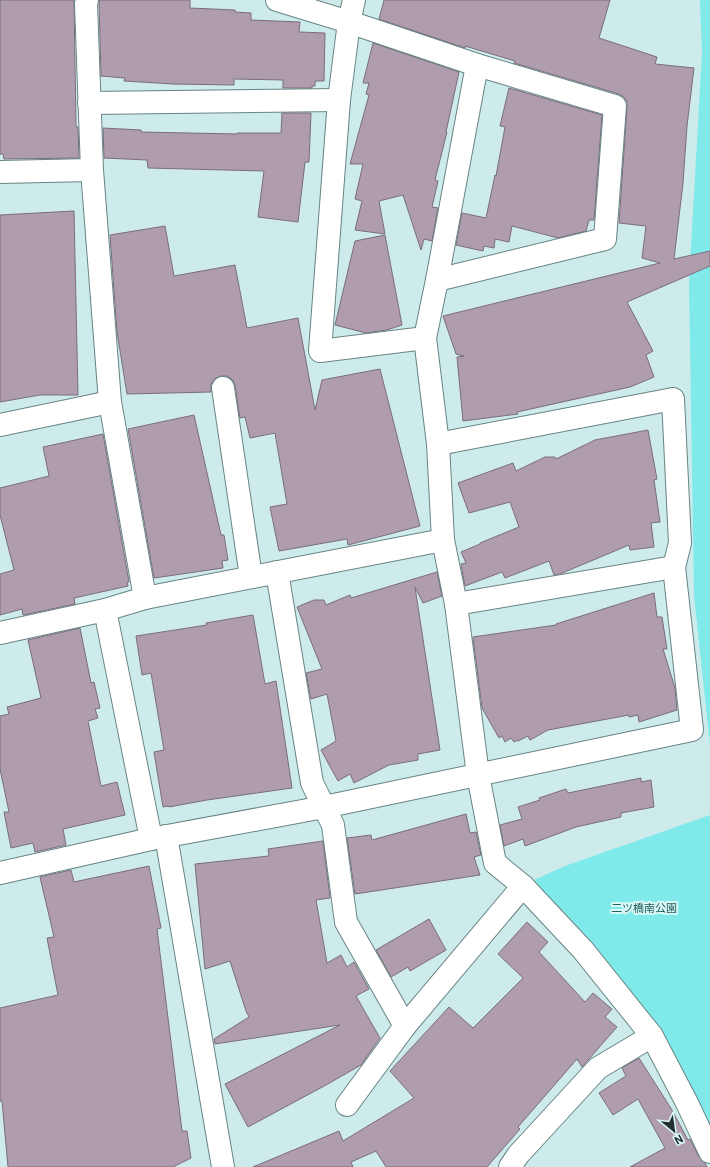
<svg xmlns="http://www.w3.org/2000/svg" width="710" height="1167" font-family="Roboto,'Noto Sans JP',sans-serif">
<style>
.green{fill:#80eaeb}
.building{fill:#af9dae;stroke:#7c6c7c}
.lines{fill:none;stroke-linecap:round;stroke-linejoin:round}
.minor-casing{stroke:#688484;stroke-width:24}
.minor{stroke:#fff;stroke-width:22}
.labels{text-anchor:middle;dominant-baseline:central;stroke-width:4;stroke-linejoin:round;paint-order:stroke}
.park-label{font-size:11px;fill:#225d5d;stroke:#d9f8f8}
</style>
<rect width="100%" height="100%" fill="#ccebea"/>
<g class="green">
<path d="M 700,0 L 710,0 L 710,745 L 694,596 L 689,282 L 702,53 Z"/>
<path d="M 710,815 L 710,1134 L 618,980 L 534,880 L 565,866 Z"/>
</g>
<g class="building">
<path d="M 0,0 L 74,0 L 76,127 L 78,127 L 79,158 L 4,159 L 3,154 L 0,154 Z"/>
<path d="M 99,0 L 190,0 L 190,8 L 235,10 L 235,12 L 251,13 L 251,20 L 300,22 L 299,32 L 325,33 L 324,81 L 315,81 L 315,86 L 312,86 L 312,88 L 283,88 L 283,80 L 234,79 L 234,85 L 173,84 L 124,81 L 125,78 L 101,76 Z"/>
<path d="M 384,0 L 610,0 L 599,38 L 657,57 L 655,64 L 694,68 L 687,126 L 683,183 L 674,259 L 710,251 L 710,266 L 627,302 L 653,351 L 646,355 L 654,377 L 630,387 L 517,412 L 518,414 L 463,421 L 457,357 L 464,356 L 456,354 L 443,316 L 660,263 L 642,258 L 646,226 L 619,223 L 627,107 L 627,102 L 624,97 L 619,94 L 514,63 L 515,61 L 465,46 L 465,48 L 379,19 Z"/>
<path d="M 373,43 L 459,72 L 446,132 L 447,132 L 435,180 L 438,181 L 432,207 L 438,208 L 432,241 L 424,239 L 421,250 L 403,195 L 379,201 L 385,234 L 355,230 L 362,201 L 355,199 L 363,164 L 350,164 L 369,95 L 366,94 L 369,83 L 363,83 Z"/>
<path d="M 509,88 L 602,115 L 594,220 L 589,220 L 586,231 L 558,238 L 512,226 L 509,242 L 495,239 L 494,248 L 484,246 L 483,251 L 456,245 L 462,213 L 486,218 L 495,175 L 496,176 L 505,127 L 500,126 Z"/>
<path d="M 282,113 L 311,113 L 309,162 L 305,162 L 298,222 L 258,217 L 264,171 L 148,168 L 147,160 L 104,158 L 103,128 L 141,130 L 141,132 L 237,134 L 237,133 L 281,133 Z"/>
<path d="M 74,211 L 78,395 L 40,395 L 0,402 L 0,215 Z"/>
<path d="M 165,226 L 174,276 L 235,265 L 247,328 L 298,318 L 315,410 L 322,380 L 380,369 L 420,526 L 348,545 L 347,539 L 279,551 L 270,507 L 287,504 L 275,433 L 250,438 L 245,417 L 240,418 L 235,386 L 233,380 L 227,376 L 221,376 L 216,378 L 211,384 L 211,392 L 127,394 L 117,332 L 110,235 Z"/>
<path d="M 385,235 L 402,325 L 387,330 L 366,333 L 335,325 L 355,241 Z"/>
<path d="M 194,415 L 221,535 L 224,535 L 228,560 L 222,561 L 223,568 L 154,578 L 128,429 Z"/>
<path d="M 648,430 L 657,479 L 654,480 L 660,522 L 651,523 L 654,547 L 630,550 L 629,545 L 560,574 L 554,575 L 549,561 L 505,578 L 502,572 L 465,586 L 461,564 L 466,563 L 461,552 L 480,544 L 480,543 L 519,527 L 510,502 L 469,513 L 458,483 L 513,463 L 516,471 L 545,457 L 555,457 L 556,459 L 595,440 Z"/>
<path d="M 103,434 L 129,582 L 127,582 L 128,586 L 74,598 L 75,604 L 23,615 L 22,609 L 0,615 L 0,574 L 14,570 L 0,515 L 0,488 L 49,476 L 43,447 Z"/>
<path d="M 437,572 L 442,596 L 423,603 L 415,587 L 440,750 L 418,754 L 418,760 L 389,765 L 354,783 L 350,774 L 338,781 L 321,750 L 336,741 L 327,694 L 311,699 L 306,673 L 322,669 L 297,607 L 314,600 L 324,600 L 326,605 L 350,595 L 351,598 Z"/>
<path d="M 654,593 L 657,617 L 662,617 L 667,649 L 663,649 L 675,688 L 677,710 L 639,722 L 638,715 L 629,717 L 629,715 L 548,730 L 530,740 L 528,736 L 518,741 L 518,740 L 514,742 L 511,738 L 505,742 L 502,736 L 499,738 L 482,708 L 473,637 L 556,625 L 556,624 Z"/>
<path d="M 253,615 L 265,684 L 276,681 L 292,788 L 207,800 L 169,807 L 169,806 L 163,807 L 154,752 L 164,750 L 151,673 L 142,675 L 136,636 L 207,625 L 206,623 Z"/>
<path d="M 80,628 L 91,683 L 94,682 L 100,708 L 95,709 L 98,718 L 88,721 L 101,786 L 117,782 L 125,815 L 63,829 L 66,845 L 35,852 L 33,843 L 11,848 L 4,812 L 9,812 L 0,769 L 0,716 L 9,714 L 7,707 L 41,698 L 28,640 Z"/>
<path d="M 641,778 L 641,782 L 651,780 L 654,807 L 621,813 L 621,817 L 576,827 L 525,846 L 523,839 L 504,846 L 500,825 L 522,819 L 518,807 L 540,800 L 539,798 L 566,789 L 568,793 Z"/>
<path d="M 466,814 L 470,833 L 476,832 L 481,855 L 474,857 L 480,875 L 355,894 L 347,838 L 371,835 L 372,840 Z"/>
<path d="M 323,841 L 330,898 L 316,900 L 327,963 L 341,955 L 347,967 L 354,962 L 369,989 L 356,996 L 380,1038 L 361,1065 L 326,1085 L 248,1127 L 225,1084 L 340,1025 L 215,1044 L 214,1039 L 249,1017 L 246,1011 L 230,961 L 205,969 L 195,864 L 269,856 L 268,849 Z"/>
<path d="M 149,866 L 161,928 L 157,929 L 182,1131 L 187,1131 L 191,1158 L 173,1167 L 8,1167 L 2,1101 L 0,1101 L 0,1008 L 58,995 L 47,938 L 54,937 L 40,877 L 71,870 L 74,882 Z"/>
<path d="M 429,919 L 446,950 L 410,971 L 408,967 L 391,977 L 376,950 Z"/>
<path d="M 527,922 L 548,942 L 539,952 L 585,1002 L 593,993 L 612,1009 L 605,1017 L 617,1027 L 582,1067 L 577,1059 L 518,1127 L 520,1129 L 487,1167 L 386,1167 L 376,1151 L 351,1162 L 353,1167 L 253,1167 L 339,1131 L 343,1141 L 414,1098 L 390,1071 L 449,1007 L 473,1028 L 523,978 L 498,954 Z"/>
<path d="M 639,1058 L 672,1110 L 688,1140 L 690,1139 L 699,1157 L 705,1163 L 707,1167 L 630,1167 L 665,1148 L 638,1099 L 613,1115 L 599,1093 L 626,1076 L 622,1068 Z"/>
</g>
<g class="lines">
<g class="minor-casing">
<g id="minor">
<path d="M 87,0 L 86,4 L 92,170 L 110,402 L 145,598"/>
<path d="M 277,0 L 349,22 L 477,65 L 615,106 L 605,239 L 437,280"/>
<path d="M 354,0 L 349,22 L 339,100 L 320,351 L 425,338"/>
<path d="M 477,65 L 437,280 L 425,338 L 438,444 L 443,540 L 456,604 L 478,775 L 495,863 L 523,886 L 583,950 L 652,1036 L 687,1103 L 710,1152"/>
<path d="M 89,103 L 339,100"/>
<path d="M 0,172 L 92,170"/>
<path d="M 223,388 L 251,577"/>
<path d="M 0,425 L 110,402"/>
<path d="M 277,572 L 312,783 L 333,825 L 346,922 L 405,1026"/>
<path d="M 456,604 L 674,567"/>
<path d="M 105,610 L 151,839"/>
<path d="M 0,633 L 105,610 L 145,598 L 443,540"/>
<path d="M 166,836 L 223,1167"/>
<path d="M 0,873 L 151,839 L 324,807 L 692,730 L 674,567 L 680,543 L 673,399 L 438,444"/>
<path d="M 347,1105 L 405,1026 L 523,886"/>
<path d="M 510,1167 L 518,1155 L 598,1068 L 652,1036"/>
</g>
</g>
<use href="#minor" class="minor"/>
</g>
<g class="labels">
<g class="park-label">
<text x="644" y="908">二ツ橋南公園</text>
</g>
</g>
<g transform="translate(674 1131) rotate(151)" stroke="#d9f8f8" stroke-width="3" paint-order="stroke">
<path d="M0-3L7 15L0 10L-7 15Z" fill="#232f2f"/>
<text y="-6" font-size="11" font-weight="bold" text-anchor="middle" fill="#232f2f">N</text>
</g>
</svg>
